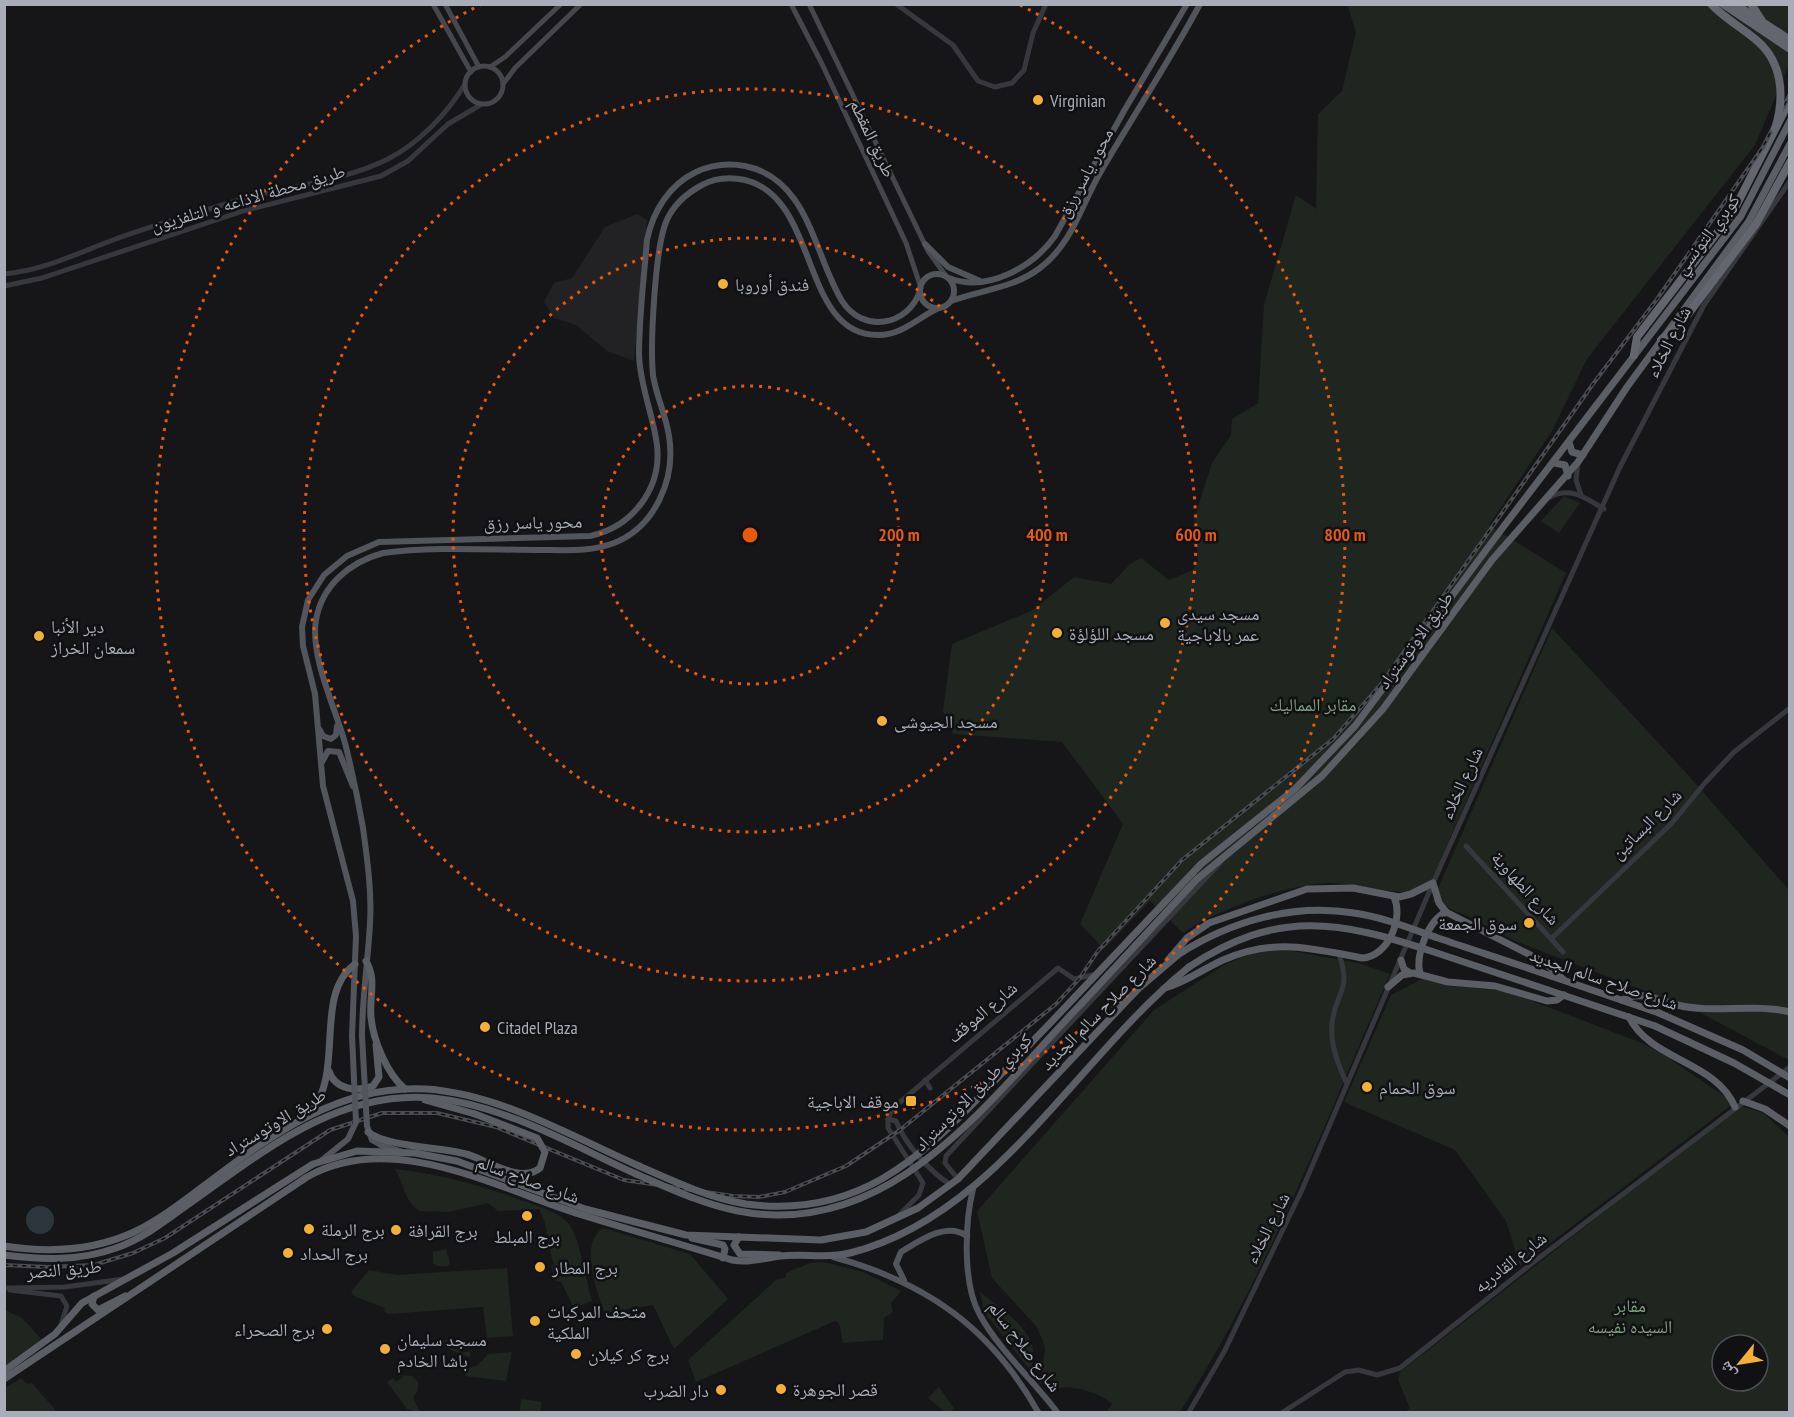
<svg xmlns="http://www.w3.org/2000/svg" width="1794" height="1417" font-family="'PT Sans Narrow','Noto Naskh Arabic',sans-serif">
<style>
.built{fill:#222225}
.green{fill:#1e261f;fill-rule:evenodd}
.water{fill:#2c353c}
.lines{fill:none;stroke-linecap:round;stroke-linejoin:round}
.tertiary{stroke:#37383d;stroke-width:5}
.secondary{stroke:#45474d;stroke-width:5}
.primary{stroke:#53555c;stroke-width:6}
.trunk{stroke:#5b5e65;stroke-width:7}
.motorway{stroke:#63666e;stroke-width:8}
.rail-casing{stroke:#4a4c52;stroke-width:4}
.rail{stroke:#111113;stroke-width:1.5;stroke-dasharray:4.5;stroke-linecap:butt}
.primary-bridge{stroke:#53555c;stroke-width:6}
.trunk-bridge{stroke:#5b5e65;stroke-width:7}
.motorway-bridge{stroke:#63666e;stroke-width:8}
.ring{fill:none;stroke:#e8590c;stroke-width:3;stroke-dasharray:3 6}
.poi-dot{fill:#f2b134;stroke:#111113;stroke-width:2}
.labels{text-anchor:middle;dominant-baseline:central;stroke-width:5;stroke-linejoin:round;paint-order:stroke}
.poi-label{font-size:18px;fill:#a8adb8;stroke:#111113;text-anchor:start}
.street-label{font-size:18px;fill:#a8adb8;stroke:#111113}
.park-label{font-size:18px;fill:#7fa381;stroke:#111113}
.centre{fill:#e8590c;stroke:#111113;stroke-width:3}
.ring-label{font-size:18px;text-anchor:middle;font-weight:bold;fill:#e8590c;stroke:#111113;stroke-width:5;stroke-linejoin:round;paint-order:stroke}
</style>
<rect width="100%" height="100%" fill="#161618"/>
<path class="built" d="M 637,214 L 647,220 L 634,361 L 607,351 L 576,325 L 554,318 L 544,302 L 554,283 L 572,278 L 605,227 Z"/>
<g class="green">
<path d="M 1343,5 L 1789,5 L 1789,65 L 1755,145 L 1587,359 L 1552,431 L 1489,525 L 1566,573 L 1427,891 C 1395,896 1366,885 1335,883 C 1294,881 1216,910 1183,933 L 1150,901 L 1104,949 L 1080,924 L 1123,824 L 1062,742 L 953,734 L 943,711 L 952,644 L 1033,610 L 1074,577 L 1111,584 L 1130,564 L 1141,558 L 1169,580 L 1193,570 L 1198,561 L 1195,516 L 1212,463 L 1231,435 L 1232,419 L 1258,403 L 1264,305 L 1296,195 L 1316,209 L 1318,114 L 1342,91 L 1356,32 L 1348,7 Z"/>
<path d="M 1564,496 L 1580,503 L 1559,533 L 1541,521 Z"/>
<path d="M 1552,628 L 1688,775 L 1789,890 L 1789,1060 L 1695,1010 L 1515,941 L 1468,916 L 1432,902 Z"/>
<path d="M 1282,949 L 1362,964 L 1390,974 C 1325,1122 1267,1276 1180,1412 L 1106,1412 L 1112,1404 C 1102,1393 1069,1384 1056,1389 L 1040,1383 L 1045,1349 L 1043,1341 L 1036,1326 L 992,1278 L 977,1211 L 1154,1010 L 1224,965 L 1254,952 Z"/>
<path d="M 1422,979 L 1450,986 L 1506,991 L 1642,1043 L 1666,1056 L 1734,1103 L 1520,1266 L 1506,1221 L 1455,1150 L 1344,1102 L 1391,995 Z"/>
<path d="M 1743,1107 L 1764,1113 L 1789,1137 L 1789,1412 L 1405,1412 L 1410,1408 L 1398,1380 L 1400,1372 L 1734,1110 ZM 1722,1345 L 1758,1345 L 1758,1381 L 1722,1381 Z"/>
<path d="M 395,1169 C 446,1175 479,1185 527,1202 C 540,1207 558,1212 568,1223 C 580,1237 586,1282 592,1301 L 574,1308 L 561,1282 L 556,1281 L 551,1266 L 554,1265 C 547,1246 549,1226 539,1209 L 498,1211 L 488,1203 L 449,1212 L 420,1211 C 404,1202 404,1183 395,1169 Z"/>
<path d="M 603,1228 L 690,1254 L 728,1299 L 674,1349 L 653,1305 L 605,1313 C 596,1289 579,1244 603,1228 Z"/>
<path d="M 446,1249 L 450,1263 L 448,1266 L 437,1266 L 433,1263 L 433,1252 Z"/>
<path d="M 824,1262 L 863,1272 L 901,1291 L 891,1303 L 893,1312 L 884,1318 L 883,1340 L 843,1343 L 839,1323 L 835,1321 L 696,1382 L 688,1360 L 776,1280 L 786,1277 L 786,1273 L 810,1263 Z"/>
<path d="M 507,1268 L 513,1336 L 487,1338 L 483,1307 L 389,1314 L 384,1312 L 385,1308 L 356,1297 L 351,1292 L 369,1270 L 397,1275 Z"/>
<path d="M 980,1292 C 1003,1311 1046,1335 1030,1370 L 984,1312 Z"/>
<path d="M 5,1310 L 22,1318 L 43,1341 L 5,1368 Z"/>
<path d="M 462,1338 L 465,1342 L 459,1346 L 463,1353 L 469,1351 L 471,1356 L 468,1357 L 433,1342 Z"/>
<path d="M 512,1352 L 506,1381 L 465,1376 L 467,1369 L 478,1365 L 488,1354 Z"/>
<path d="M 402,1375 L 412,1376 L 418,1382 L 418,1390 L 413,1398 L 420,1412 L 413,1412 L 410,1409 L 408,1410 L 387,1382 L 393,1378 L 396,1382 L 403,1377 Z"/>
<path d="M 21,1378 L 27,1384 L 32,1383 L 57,1412 L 5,1412 L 5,1388 Z"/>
<path d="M 939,1387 L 954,1408 L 950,1412 L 945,1412 L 928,1398 Z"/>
<path d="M 521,1399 L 542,1402 L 540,1412 L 520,1411 Z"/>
</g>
<circle class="water" cx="40" cy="1220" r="14"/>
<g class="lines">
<g class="tertiary">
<path d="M 896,4 L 953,45 L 978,81 L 995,87 L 1012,83 L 1024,70 L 1033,33 L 1046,4"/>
<path d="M 4,274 C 42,271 78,253 113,240 C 154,225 197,213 239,200 C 287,186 342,182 388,159 C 419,143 447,114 465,84"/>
<path d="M 4,286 L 42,278 L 243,211 L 381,176 L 408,161 L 448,124 L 482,104"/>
<path d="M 1578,462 L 1576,480 L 1581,495"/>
<path d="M 1550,497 C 1570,486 1586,498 1604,509"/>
<path d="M 1466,846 L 1563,952"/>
<path d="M 1551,939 L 1672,823 L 1704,784 L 1734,752 L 1790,708"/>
<path d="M 1339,954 C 1352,992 1336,990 1332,1023 C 1330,1044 1338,1064 1346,1082"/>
<path d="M 925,1080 L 930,1088"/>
<path d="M 888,1119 L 896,1121 C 905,1144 930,1172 951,1185"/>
<path d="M 958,1179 L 945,1163 L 946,1156 L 1221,862"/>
<path d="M 900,1214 L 919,1195 L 923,1183 L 888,1128 L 888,1119 L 892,1109 L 1058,968 L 1074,979 L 1097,974"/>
<path d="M 7,1288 L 65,1287 L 124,1279"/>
<path d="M 10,1290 L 61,1296 L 67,1306 L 61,1325"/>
<path d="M 1189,1412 L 1224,1352 L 1301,1192 L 1433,883 L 1620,467 L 1704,305 L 1790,181"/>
<path d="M 1283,1412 L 1345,1372 L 1359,1370 L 1377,1375 L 1400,1368 L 1535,1261 L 1790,1067"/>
</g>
<g class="secondary">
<path d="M 433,4 L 471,72"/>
<path d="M 445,4 L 479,67"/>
<path d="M 791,4 L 822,64 L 906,243 L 921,288"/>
<path d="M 809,4 L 928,251 L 946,276"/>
<circle cx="484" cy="85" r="19"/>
<path d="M 490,67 L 505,57 L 561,4"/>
<path d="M 503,84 L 515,68 L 581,4"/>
</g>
<g class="primary">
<path d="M 925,244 L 948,267 L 980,281"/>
<circle cx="937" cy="291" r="17"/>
<path d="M 949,278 C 987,293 1033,267 1055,236 L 1124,111 L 1187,4"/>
<path d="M 951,301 C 981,290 1014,288 1040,268 C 1072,244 1081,206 1100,173 C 1133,116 1169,62 1200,4"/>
<path d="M 320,730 L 323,736 L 331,739 L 336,735 L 337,726"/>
<path d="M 322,762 L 328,751 L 339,752 L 353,786"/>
<path d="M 352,1036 L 356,936 L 353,901 L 323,786 L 315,694 L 303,646 L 302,627 L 308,600 L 324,575 L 347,556 L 379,542 L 590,536 C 632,527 662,489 657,445 C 653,414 640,386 639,355 C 639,317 644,278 647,240 C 653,211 669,185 696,172 C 711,165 729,163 745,166 C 809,179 814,255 842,301 C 863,334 908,326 920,291"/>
<path d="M 362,1036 C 362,998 368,961 370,923 C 372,892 367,858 363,828 C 358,799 352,771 345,743 C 335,707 310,657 316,620 C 322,585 350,562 383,553 C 434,546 490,550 542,550 C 566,550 591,552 614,543 C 655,527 676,479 669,436 C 666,415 656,396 653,375 C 650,345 655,249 666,222 C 673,205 687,193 702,185 C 715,178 731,177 745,180 C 820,198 800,335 878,335 C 903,335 918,317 939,308"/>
<path d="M 381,1145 L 400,1151"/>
<path d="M 322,1160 L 348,1139 L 356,1122"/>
<path d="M 973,1189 C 965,1222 962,1284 980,1315 C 999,1350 1033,1380 1057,1412"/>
<path d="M 833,1257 C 926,1282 991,1328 1038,1412"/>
<path d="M 904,1280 L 896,1264 L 901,1252 C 919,1241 946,1221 967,1236"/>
</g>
<g class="trunk">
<path d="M 1569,442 L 1572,452 L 1583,455"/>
<path d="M 1554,463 L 1565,465 L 1568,476"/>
<path d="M 1168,960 L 1187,938 L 1209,923 L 1307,889 L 1353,888 L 1399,897 L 1411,894 L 1433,883 L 1439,903 L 1446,912 L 1544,962 L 1564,980"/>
<path d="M 1401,960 L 1404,969 L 1410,973"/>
<path d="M 366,961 C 377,980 369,997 371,1017 C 373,1040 387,1074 405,1089"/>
<path d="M 1420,974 C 1415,955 1428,921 1446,912"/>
<path d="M 1551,976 L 1659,1013"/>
<path d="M 1388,987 L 1402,975 L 1414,973 L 1448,982 L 1495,986 L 1547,1001 L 1557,1000 L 1564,995"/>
<path d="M 1165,988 C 1186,982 1203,969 1223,960 C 1274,938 1309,948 1362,958 C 1388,957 1404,918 1394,897"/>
<path d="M 1548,990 L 1655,1026"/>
<path d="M 1074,998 L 1201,864 L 1295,789 L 1355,726 L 1504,526 L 1741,216 L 1790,121"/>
<path d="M 1622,1000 C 1640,990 1659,1000 1677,1005 C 1714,1014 1752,1003 1790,1012"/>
<path d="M 1082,1003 L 1197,879 L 1322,776 L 1383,709 L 1492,560 L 1578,462 L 1627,387 L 1749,221 L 1790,144"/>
<path d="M 1629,1017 C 1651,1061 1716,1061 1735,1107"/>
<path d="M 329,1071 C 335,1090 357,1092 373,1086 L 379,1077 L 376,1045"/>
<path d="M 425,1100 L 475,1114"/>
<path d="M 1743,1101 L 1765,1109 L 1790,1126"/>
<path d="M 311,1112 C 345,1071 313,995 355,964"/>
<path d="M 739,1237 L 734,1245 L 740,1254 L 779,1255"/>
<path d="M 692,1238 L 723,1245 L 725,1249 L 723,1258"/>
<path d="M 4,1246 C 48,1253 93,1251 134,1232 C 161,1219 185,1200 209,1182 C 274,1133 341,1084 426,1089 C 500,1094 571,1136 639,1166"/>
<path d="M 4,1255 C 43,1260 80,1261 116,1248 C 142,1239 164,1222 186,1206 C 260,1154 336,1089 433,1098 C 504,1105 572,1145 636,1174"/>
<path d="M 94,1296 L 92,1304 L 98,1310 L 125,1296"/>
<path d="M 4,1371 L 55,1334 L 82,1303 L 173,1253 L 313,1164 L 357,1151 L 415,1153 L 457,1161 L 585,1209 L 686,1235 L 821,1240 L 866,1232 L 918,1208 L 958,1179 L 1139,988 L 1179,954"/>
<path d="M 4,1379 L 307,1177 C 392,1129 497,1188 579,1214 C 630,1230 681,1244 732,1260 C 750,1263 764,1258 781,1256 C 804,1253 827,1259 850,1253 C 996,1216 1076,1058 1189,967"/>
</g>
<g class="motorway">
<path d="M 1723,4 L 1790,49"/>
<path d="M 1735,4 L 1790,40"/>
<path d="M 1751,4 L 1762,21"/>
<path d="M 1661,340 L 1686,317 L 1756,224 L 1790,162"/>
<path d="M 1634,355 L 1637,337 L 1733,212 L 1790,100"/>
</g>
<g class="rail-casing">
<path id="rail" d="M 4,1265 L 48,1267 L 94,1265 L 133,1253 L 165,1238 L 330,1130 L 382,1113 L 437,1113 L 496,1127 L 624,1180 L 733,1196 L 759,1197 L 785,1192 L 846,1166 L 900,1130 L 1056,1004 L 1079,979 L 1098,951 L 1182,860 L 1333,739 L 1382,683 L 1593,384 L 1657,299 L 1763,147 L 1790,94"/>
</g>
<use href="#rail" class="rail"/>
<g class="primary-bridge">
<path d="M 352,1036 L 356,1122"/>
<path d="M 362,1036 L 367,1126 L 372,1140 L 381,1145"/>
</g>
<g class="trunk-bridge">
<path d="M 1179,954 C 1231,921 1293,903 1354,913 C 1383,917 1411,929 1438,938 C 1476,951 1514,963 1551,976"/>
<path d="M 1189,967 C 1278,908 1340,921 1434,952 C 1472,965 1510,977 1548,990"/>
<path d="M 1659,1013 L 1743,1050 L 1790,1078"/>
<path d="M 1655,1026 L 1734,1063 L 1790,1095"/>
<path d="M 368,1132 C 387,1147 440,1147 466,1154 C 487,1160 521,1184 540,1168 L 545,1152 L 537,1138 L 475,1114"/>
<path d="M 639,1166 C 673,1181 709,1198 746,1204 C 856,1219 919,1160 989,1087 C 1017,1057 1046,1028 1074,998"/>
<path d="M 636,1174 C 669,1188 702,1204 738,1211 C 892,1241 989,1099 1082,1003"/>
</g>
<path class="motorway-bridge" d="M 1711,4 C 1724,18 1741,27 1755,39 C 1783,61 1785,97 1775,129"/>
</g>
<g class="ring">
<circle cx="750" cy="535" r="149"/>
<circle cx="750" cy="535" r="297"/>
<circle cx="750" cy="535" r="446"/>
<path d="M1020 5A595 595 0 1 1 480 5"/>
</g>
<g class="poi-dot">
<circle cx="1038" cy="100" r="6"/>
<circle cx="723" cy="284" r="6"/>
<circle cx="1165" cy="623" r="6"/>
<circle cx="1057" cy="633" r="6"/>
<circle cx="39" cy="636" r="6"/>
<circle cx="882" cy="721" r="6"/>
<circle cx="1529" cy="923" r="6"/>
<circle cx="485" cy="1027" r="6"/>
<circle cx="1367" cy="1087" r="6"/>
<rect x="905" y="1095" width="12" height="12" rx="3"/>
<circle cx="527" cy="1216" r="6"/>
<circle cx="309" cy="1229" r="6"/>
<circle cx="396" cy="1230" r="6"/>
<circle cx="288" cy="1253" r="6"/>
<circle cx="540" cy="1267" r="6"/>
<circle cx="535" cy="1321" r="6"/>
<circle cx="327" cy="1329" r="6"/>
<circle cx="385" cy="1349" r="6"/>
<circle cx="576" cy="1354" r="6"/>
<circle cx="781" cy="1389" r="6"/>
<circle cx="721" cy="1390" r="6"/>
</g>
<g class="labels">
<g class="poi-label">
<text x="1050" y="100">Virginian</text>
<text x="735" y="284">فندق أوروبا</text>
<text x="1177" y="613">مسجد سيدى<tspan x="1177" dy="21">عمر بالاباجية</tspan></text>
<text x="51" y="626">دير الأنبا<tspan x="51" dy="21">سمعان الخراز</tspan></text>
<text x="1069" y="633">مسجد اللؤلؤة</text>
<text x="894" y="721">مسجد الجيوشى</text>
<text x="1517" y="923" text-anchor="end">سوق الجمعة</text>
<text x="497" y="1027">Citadel Plaza</text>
<text x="1379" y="1087">سوق الحمام</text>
<text x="899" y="1101" text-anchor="end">موقف الاباجية</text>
<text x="321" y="1229">برج الرملة</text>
<text x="408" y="1230">برج القرافة</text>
<text x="527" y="1236" text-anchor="middle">برج المبلط</text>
<text x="300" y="1253">برج الحداد</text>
<text x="552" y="1267">برج المطار</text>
<text x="547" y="1311">متحف المركبات<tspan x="547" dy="21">الملكية</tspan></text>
<text x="315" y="1329" text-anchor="end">برج الصحراء</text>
<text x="397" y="1339">مسجد سليمان<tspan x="397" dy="21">باشا الخادم</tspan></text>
<text x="588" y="1354">برج كر كيلان</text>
<text x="793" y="1389">قصر الجوهرة</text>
<text x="709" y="1390" text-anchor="end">دار الضرب</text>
</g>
<g class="street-label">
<text transform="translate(873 138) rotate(65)">طريق المقطم</text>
<text transform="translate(1085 173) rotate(-62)">محور ياسر رزق</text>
<text transform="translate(248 198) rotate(-16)">طريق محطة الاذاعه و التلفزيون</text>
<text transform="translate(1707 234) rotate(-53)">كوبري التونسي</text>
<text transform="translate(1668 342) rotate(-63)">شارع الخلاء</text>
<text transform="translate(533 522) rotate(-1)">محور ياسر رزق</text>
<text transform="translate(1415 640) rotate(-54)">طريق الاوتوستراد</text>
<text transform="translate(1461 783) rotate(-65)">شارع الخلاء</text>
<text transform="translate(1646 824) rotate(-45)">شارع البساتين</text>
<text transform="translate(1526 888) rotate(48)">شارع الطهاوية</text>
<text transform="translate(1604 979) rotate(19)">شارع صلاح سالم الجديد</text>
<text transform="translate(982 1012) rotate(-40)">شارع الموقف</text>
<text transform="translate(1098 1012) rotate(-45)">شارع صلاح سالم الجديد</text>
<text transform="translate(973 1092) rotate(-45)">كوبري طريق الاوتوستراد</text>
<text transform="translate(275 1122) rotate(-31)">طريق الاوتوستراد</text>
<text transform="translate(528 1179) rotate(20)">شارع صلاح سالم</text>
<text transform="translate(1267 1228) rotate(-63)">شارع الخلاء</text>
<text transform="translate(1510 1262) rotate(-38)">شارع القادريه</text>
<text transform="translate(64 1269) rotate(-5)">طريق النصر</text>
<text transform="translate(1025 1346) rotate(53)">شارع صلاح سالم</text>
</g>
<g class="park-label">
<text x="1313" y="704">مقابر المماليك</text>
<text x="1630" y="1305">مقابر<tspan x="1630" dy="21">السيده نفيسه</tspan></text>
</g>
</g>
<circle cx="750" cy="535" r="9" class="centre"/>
<g class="ring-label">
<text x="899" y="541">200 m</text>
<text x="1047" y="541">400 m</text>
<text x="1196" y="541">600 m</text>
<text x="1345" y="541">800 m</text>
</g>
<rect width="1794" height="1417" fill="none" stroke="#a8adb8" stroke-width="12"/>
<g transform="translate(1740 1363) rotate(240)"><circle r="28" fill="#111113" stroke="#4d4f55" stroke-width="1.5"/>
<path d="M0-4.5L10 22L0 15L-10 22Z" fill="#f2b134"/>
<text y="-9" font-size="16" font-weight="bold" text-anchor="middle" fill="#a8adb8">ش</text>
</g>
</svg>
